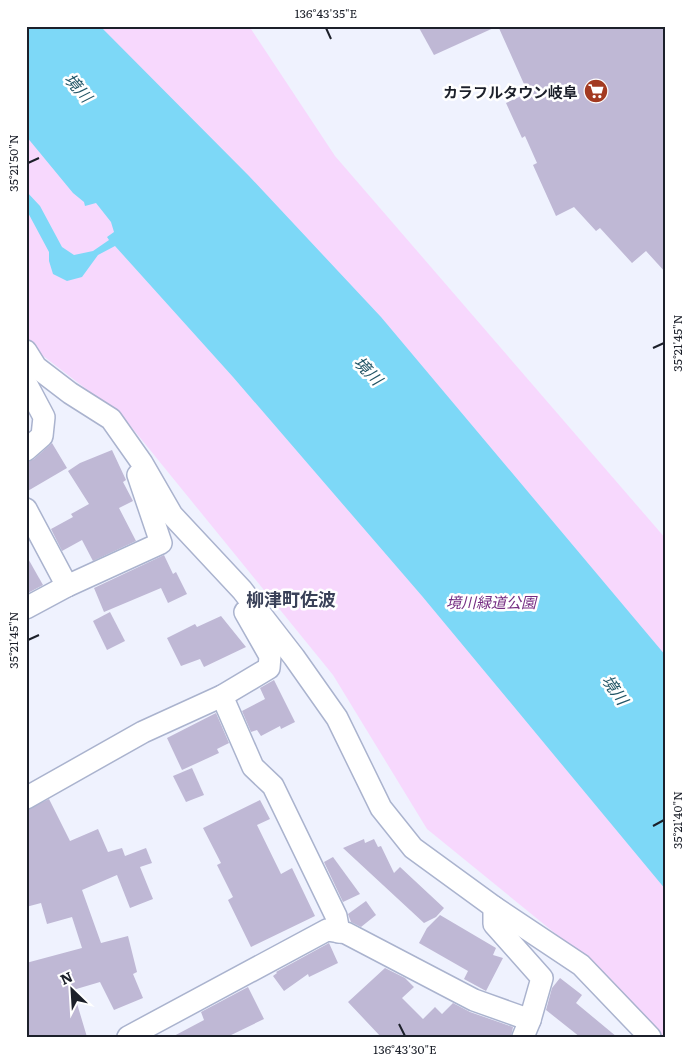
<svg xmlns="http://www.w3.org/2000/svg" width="692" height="1063" font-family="Literata,'Noto Sans JP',serif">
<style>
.green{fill:#f7d8fd}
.water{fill:#7dd8f7}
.building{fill:#bfb8d5}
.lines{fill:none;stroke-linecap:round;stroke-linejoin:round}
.minor-casing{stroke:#aab3ce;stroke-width:24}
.minor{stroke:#fff;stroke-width:21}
.ticks{fill:none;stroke:#1c202a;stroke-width:2}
.labels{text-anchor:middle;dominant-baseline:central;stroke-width:5;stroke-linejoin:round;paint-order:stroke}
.poi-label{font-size:15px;font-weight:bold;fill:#1c202a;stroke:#fff;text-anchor:end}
.park-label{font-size:15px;font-style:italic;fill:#752d83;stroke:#fff}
.water-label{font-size:16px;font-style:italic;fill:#256;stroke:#fff}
.quarter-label{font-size:18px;font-weight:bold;fill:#3a4158;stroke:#fff}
.neatline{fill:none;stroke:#1c202a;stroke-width:2}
.ticks-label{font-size:12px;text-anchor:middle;fill:#1c202a}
</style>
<rect width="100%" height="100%" fill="#eff2fe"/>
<path class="green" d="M 26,26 L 249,26 L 335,156 L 666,539 L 666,1037 L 663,1037 L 610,978 L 427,829 L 333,675 L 124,418 L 34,349 L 26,334 Z"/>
<path class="water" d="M 26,26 L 100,26 L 249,176 L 381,317 L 666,656 L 666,890 L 422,596 L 233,377 L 115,246 L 98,255 L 82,277 L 67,281 L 53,274 L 49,261 L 49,252 L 26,209 L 26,191 L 40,206 L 62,247 L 74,255 L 93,251 L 109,240 L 107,237 L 114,232 L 111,222 L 96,203 L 85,206 L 84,202 L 73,193 L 26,136 Z"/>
<g class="building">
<path d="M 418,26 L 498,26 L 434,55 Z"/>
<path d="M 498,26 L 666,26 L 666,273 L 646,251 L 632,263 L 600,228 L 596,231 L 574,207 L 556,216 L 533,165 L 537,163 L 525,136 L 522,138 L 506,103 L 528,93 Z"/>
<path d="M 52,443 L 67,468 L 26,492 L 26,462 L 34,459 Z"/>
<path d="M 112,450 L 126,480 L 123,482 L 133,501 L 119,508 L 136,541 L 93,561 L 82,540 L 62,551 L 51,529 L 73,517 L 71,514 L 89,504 L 68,471 L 80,463 Z"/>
<path d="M 26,555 L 43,585 L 26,594 Z"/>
<path d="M 164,555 L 173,574 L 176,572 L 187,594 L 168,603 L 161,588 L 104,612 L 94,588 Z"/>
<path d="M 110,612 L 125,641 L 107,650 L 93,621 Z"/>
<path d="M 221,616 L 246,647 L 204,667 L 200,659 L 181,666 L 167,638 L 195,624 L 197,627 Z"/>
<path d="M 274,680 L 295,722 L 281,729 L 280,726 L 261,736 L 257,730 L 251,732 L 242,711 L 265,699 L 260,688 Z"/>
<path d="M 216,713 L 229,743 L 217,749 L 219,753 L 182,770 L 167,738 Z"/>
<path d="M 192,768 L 204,795 L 186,802 L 173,776 Z"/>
<path d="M 49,799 L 70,841 L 98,829 L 108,852 L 122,848 L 125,856 L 146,848 L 152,863 L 140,867 L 153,899 L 130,908 L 117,875 L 82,890 L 101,943 L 128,936 L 137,972 L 133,974 L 143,998 L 114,1010 L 100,982 L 73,990 L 87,1037 L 26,1037 L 26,963 L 82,948 L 72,917 L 47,924 L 41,903 L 26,907 L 26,810 Z"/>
<path d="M 260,800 L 270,819 L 257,825 L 281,874 L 292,868 L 315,916 L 251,947 L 228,900 L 233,897 L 217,865 L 221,863 L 203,828 Z"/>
<path d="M 364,839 L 365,843 L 374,839 L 378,847 L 381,846 L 394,873 L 400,867 L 444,908 L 436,917 L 424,923 L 343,848 Z"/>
<path d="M 333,857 L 360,894 L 343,902 L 324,862 Z"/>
<path d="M 366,901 L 376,915 L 361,927 L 351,922 L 348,914 Z"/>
<path d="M 440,915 L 496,948 L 493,955 L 503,958 L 486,991 L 464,979 L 468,971 L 419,943 L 427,928 Z"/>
<path d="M 329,943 L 338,963 L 309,977 L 308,974 L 284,991 L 273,976 L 277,973 L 276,972 Z"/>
<path d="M 385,968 L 405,978 L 414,987 L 402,998 L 423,1019 L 435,1007 L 442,1014 L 453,1003 L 470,1012 L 513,1027 L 511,1037 L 381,1037 L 348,1002 Z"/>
<path d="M 560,978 L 582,995 L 576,1003 L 617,1037 L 580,1037 L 546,1010 L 552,988 Z"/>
<path d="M 248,987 L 264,1019 L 227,1037 L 172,1037 L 204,1020 L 201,1012 Z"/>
</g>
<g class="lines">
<g class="minor-casing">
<g id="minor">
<path d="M 26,351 L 36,367 L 70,393 L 111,419 L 142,463 L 172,515 L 242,590 L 294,657 L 337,718 L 381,808 L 413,848 L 494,907 L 581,965 L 650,1037"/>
<path d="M 26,383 L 44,417 L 42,436 L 26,450"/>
<path d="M 26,509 L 67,586"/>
<path d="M 26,608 L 67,586 L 161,543 L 138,475"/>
<path d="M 222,696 L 253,767 L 273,786 L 336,916 L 339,932"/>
<path d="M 26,798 L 143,732 L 222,696 L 269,668 L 270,656 L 245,612"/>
<path d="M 494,907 L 494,924 L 542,978 L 530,1020 L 523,1037"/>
<path d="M 128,1037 L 327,930 L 346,933 L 474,1000 L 530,1020"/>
</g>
</g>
<use href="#minor" class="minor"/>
</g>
<path class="ticks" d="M 326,28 L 331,39M 28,163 L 39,158M 653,348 L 664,343M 28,640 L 39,635M 653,826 L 664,820M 399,1024 L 405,1036"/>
<defs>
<g id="supermarket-disc" transform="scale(1.25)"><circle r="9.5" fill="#a33a21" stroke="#fff"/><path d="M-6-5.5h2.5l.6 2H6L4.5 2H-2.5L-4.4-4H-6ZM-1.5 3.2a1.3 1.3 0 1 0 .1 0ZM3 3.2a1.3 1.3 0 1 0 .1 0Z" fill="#fff"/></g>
</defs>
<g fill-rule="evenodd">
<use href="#supermarket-disc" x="596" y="91"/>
</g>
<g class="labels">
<g class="poi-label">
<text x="578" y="91">カラフルタウン岐阜</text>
</g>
<g class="park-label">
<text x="491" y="601">境川緑道公園</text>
</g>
<g class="water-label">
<text transform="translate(79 87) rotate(49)">境川</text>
<text transform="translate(369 370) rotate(46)">境川</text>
<text transform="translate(616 689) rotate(55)">境川</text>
</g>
<g class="quarter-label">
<text x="291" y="598">柳津町佐波</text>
</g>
</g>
<rect width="692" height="1063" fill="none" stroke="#ffffff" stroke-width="55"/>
<g transform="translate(72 990) rotate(335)" stroke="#ffffff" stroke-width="4" paint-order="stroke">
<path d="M0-4L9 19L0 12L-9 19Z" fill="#1c202a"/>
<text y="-8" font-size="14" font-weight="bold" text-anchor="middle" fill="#1c202a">N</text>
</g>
<rect x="28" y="28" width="636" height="1008" class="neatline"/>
<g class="ticks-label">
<text x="326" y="18">136°43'35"E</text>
<text transform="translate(14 163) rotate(-90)" y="4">35°21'50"N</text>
<text transform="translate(678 343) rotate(-90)" y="4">35°21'45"N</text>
<text transform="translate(14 640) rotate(-90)" y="4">35°21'45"N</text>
<text transform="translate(678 820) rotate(-90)" y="4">35°21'40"N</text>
<text x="405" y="1054">136°43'30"E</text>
</g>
</svg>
